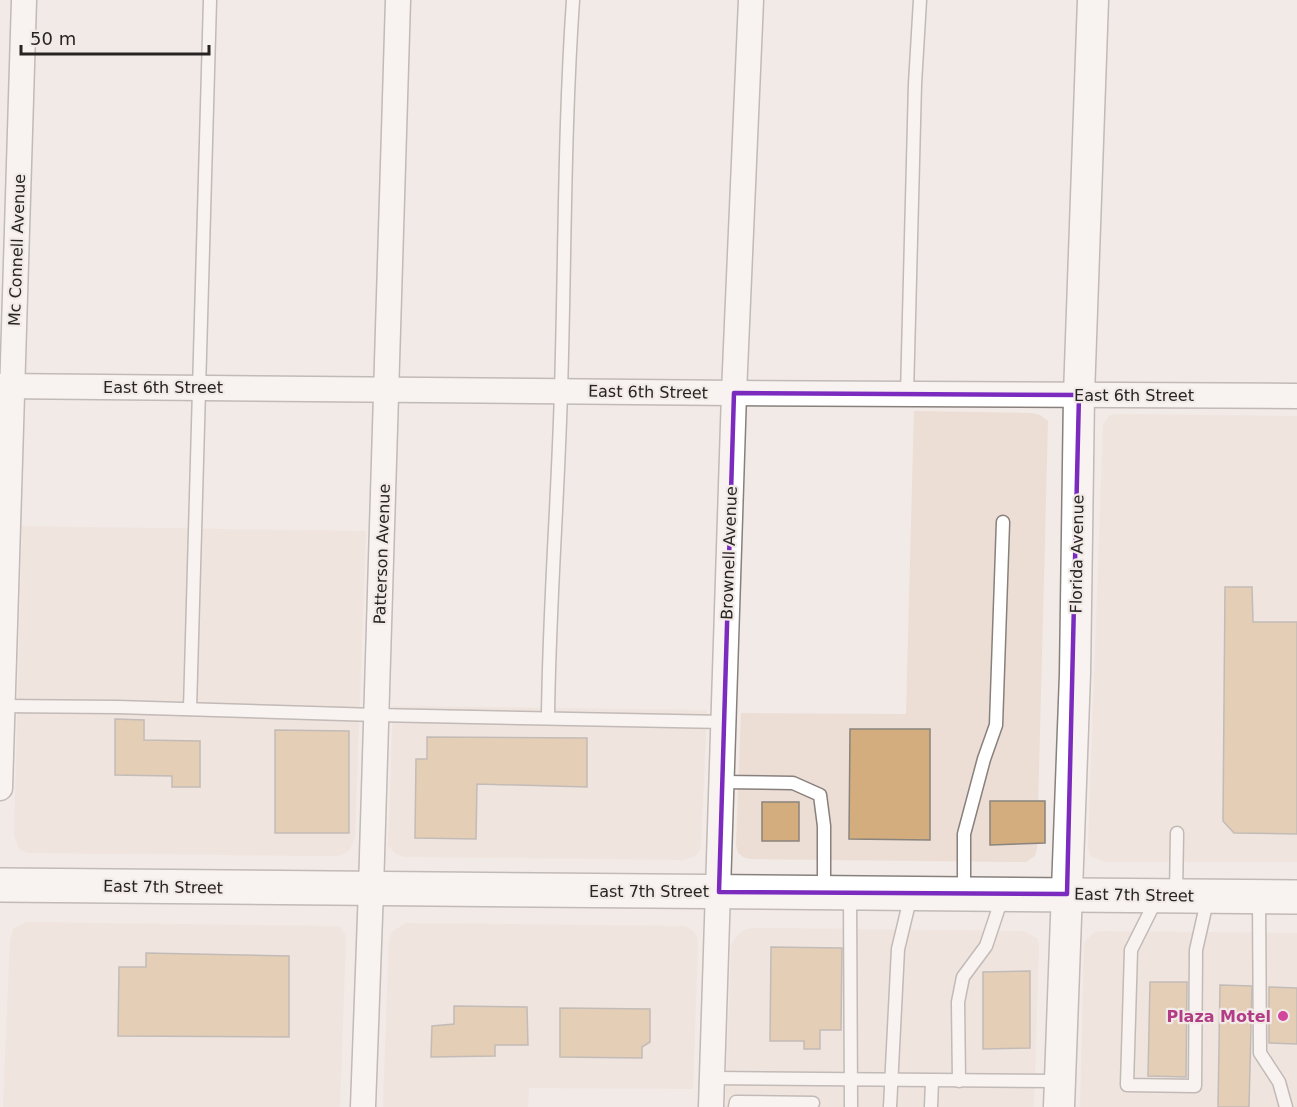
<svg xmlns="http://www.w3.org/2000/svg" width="1297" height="1107" font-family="'DejaVu Sans',sans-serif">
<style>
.built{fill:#ecddd5}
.building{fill:#d3ad7d;stroke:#89847e;stroke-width:1.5}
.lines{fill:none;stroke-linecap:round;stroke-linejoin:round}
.service-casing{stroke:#87807c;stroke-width:15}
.minor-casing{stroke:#87807c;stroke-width:27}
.tertiary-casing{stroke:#87807c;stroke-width:33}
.primary-casing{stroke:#87807c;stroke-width:36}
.service{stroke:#fff;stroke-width:12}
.minor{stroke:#fff;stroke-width:24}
.tertiary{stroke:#fff;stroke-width:30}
.primary{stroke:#fff;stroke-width:33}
.marked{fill:none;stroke:#7b2cbf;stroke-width:4.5;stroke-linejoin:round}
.hotel-dot{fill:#d1479c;stroke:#f2eae6;stroke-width:2}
.labels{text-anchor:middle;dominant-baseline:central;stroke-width:4.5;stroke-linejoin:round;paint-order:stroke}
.street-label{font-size:16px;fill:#272423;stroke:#f2eae6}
.hotel-label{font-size:16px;font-weight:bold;fill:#b23c85;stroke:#f2eae6;text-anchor:end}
</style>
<rect width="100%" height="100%" fill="#f2eae6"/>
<g class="built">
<path d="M 914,411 L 1031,413 L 1040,415 L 1048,421 L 1037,848 L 1035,856 L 1026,862 L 750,859 L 743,857 L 738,853 L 736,845 L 741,713 L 906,714 Z"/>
<path d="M 1115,414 L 1297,416 L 1297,862 L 1105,862 L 1092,857 L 1089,852 L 1088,845 L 1103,425 L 1109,416 Z"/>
<path d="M 22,526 L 366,531 L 355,838 L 349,851 L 339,856 L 28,853 L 20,850 L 14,836 Z"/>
<path d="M 393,706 L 707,710 L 701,847 L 699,852 L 694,857 L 684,860 L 404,857 L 396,854 L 388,845 Z"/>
<path d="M 27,922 L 334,926 L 341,927 L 346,937 L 340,1107 L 3,1107 L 10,940 L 14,928 Z"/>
<path d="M 406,923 L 684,926 L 692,930 L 697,936 L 698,947 L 693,1089 L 529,1088 L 528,1107 L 383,1107 L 389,939 L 393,931 Z"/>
<path d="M 755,928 L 1023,931 L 1037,938 L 1039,945 L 1034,1107 L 725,1107 L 731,946 L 735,938 L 740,933 L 746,929 Z"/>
<path d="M 1102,931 L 1297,933 L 1297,1107 L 1080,1107 L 1084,942 L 1095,932 Z"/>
</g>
<g class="building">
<path d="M 1225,587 L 1252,587 L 1253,622 L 1297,622 L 1297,834 L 1234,833 L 1223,821 Z"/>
<path d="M 115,719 L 144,720 L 144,740 L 200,741 L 200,787 L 172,787 L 172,776 L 115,775 Z"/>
<path d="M 850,729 L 930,729 L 930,840 L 849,839 Z"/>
<path d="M 275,730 L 349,731 L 349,833 L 275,833 Z"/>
<path d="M 427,737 L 587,738 L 587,787 L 477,784 L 476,839 L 415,838 L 416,759 L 427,759 Z"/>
<path d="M 990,801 L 1045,801 L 1045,843 L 990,845 Z"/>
<rect x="762" y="802" width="37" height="39"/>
<path d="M 771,947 L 842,948 L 841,1030 L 820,1030 L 820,1049 L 804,1049 L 804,1041 L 770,1041 Z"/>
<path d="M 146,953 L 289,956 L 289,1037 L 118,1036 L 119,967 L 146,967 Z"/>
<path d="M 1030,971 L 1030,1048 L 983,1049 L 983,972 Z"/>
<path d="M 1150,982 L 1187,982 L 1186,1077 L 1148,1076 Z"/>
<path d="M 1220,985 L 1252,986 L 1249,1107 L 1218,1107 Z"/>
<path d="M 1269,987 L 1297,988 L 1297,1044 L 1269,1043 Z"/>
<path d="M 454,1006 L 527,1007 L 528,1045 L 495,1045 L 495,1056 L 431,1057 L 432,1026 L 454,1024 Z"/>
<path d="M 560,1008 L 650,1009 L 650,1042 L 642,1047 L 642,1058 L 560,1057 Z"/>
</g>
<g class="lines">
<g class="service-casing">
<g id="service">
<path d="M 907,394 L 915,84 L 920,0"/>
<path d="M 0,706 L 117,707 L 376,715 L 724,722"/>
<path d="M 190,709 L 210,0"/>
<path d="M 548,718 C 549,609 558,500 561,391 C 565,261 564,130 573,0"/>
<path d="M 722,782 L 793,783 L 820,795 L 824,826 L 824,892"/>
<path d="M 964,893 L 964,834 L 984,759 L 996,725 L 1003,522"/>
<path d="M 850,895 L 851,1107"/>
<path d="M 1176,895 L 1177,833"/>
<path d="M 1157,898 L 1131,950 L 1127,1085 L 1195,1086 L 1196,950 L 1208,897"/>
<path d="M 1259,898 L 1260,1053 L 1279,1082 L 1286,1107"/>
<path d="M 712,1078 L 1059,1081"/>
<path d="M 959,1081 L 958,1002 L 963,977 L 986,946 L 1003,895"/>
<path d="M 735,1107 L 736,1102 L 813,1103"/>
<path d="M 890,1107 L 898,949 L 911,895"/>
<path d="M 931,1107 L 932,1081"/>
</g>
</g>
<g class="minor-casing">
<g id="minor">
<path d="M 0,386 L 734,393 L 1297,396"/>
<path d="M 0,788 L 24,0"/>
<path d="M 363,1107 L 371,889 L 398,0"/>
<path d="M 711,1107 L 734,393 L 751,0"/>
</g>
</g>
<g class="tertiary-casing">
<path id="tertiary" d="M 1059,1107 L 1075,674 L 1079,395 L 1093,0"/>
</g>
<g class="primary-casing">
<path id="primary" d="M 0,885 L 1297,897"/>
</g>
<use href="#service" class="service"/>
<use href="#minor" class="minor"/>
<use href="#tertiary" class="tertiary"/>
<use href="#primary" class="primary"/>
</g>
<path d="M0 0H1297V1107H0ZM 734,393 L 1079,395 L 1067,894 L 719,892 Z" fill="#f2eae6" fill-opacity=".55" fill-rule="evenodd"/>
<path class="marked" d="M 734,393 L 1079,395 L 1067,894 L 719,892 Z"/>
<circle class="hotel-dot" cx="1283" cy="1016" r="6"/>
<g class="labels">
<g class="street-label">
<text transform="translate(17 250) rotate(-88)">Mc Connell Avenue</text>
<text x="163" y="387">East 6th Street</text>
<text transform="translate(648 392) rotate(1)">East 6th Street</text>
<text x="1134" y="395">East 6th Street</text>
<text transform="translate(729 553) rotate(-88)">Brownell Avenue</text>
<text transform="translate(382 554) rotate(-88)">Patterson Avenue</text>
<text transform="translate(1077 554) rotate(-89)">Florida Avenue</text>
<text transform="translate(163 887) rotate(1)">East 7th Street</text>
<text x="649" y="891">East 7th Street</text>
<text transform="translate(1134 895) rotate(1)">East 7th Street</text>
</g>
<g class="hotel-label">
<text x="1271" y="1016">Plaza Motel</text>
</g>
</g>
<path d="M21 45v9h188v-9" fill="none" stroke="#272423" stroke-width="3"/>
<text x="30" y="45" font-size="18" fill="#272423" stroke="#f2eae6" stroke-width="4.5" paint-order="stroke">50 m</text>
</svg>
